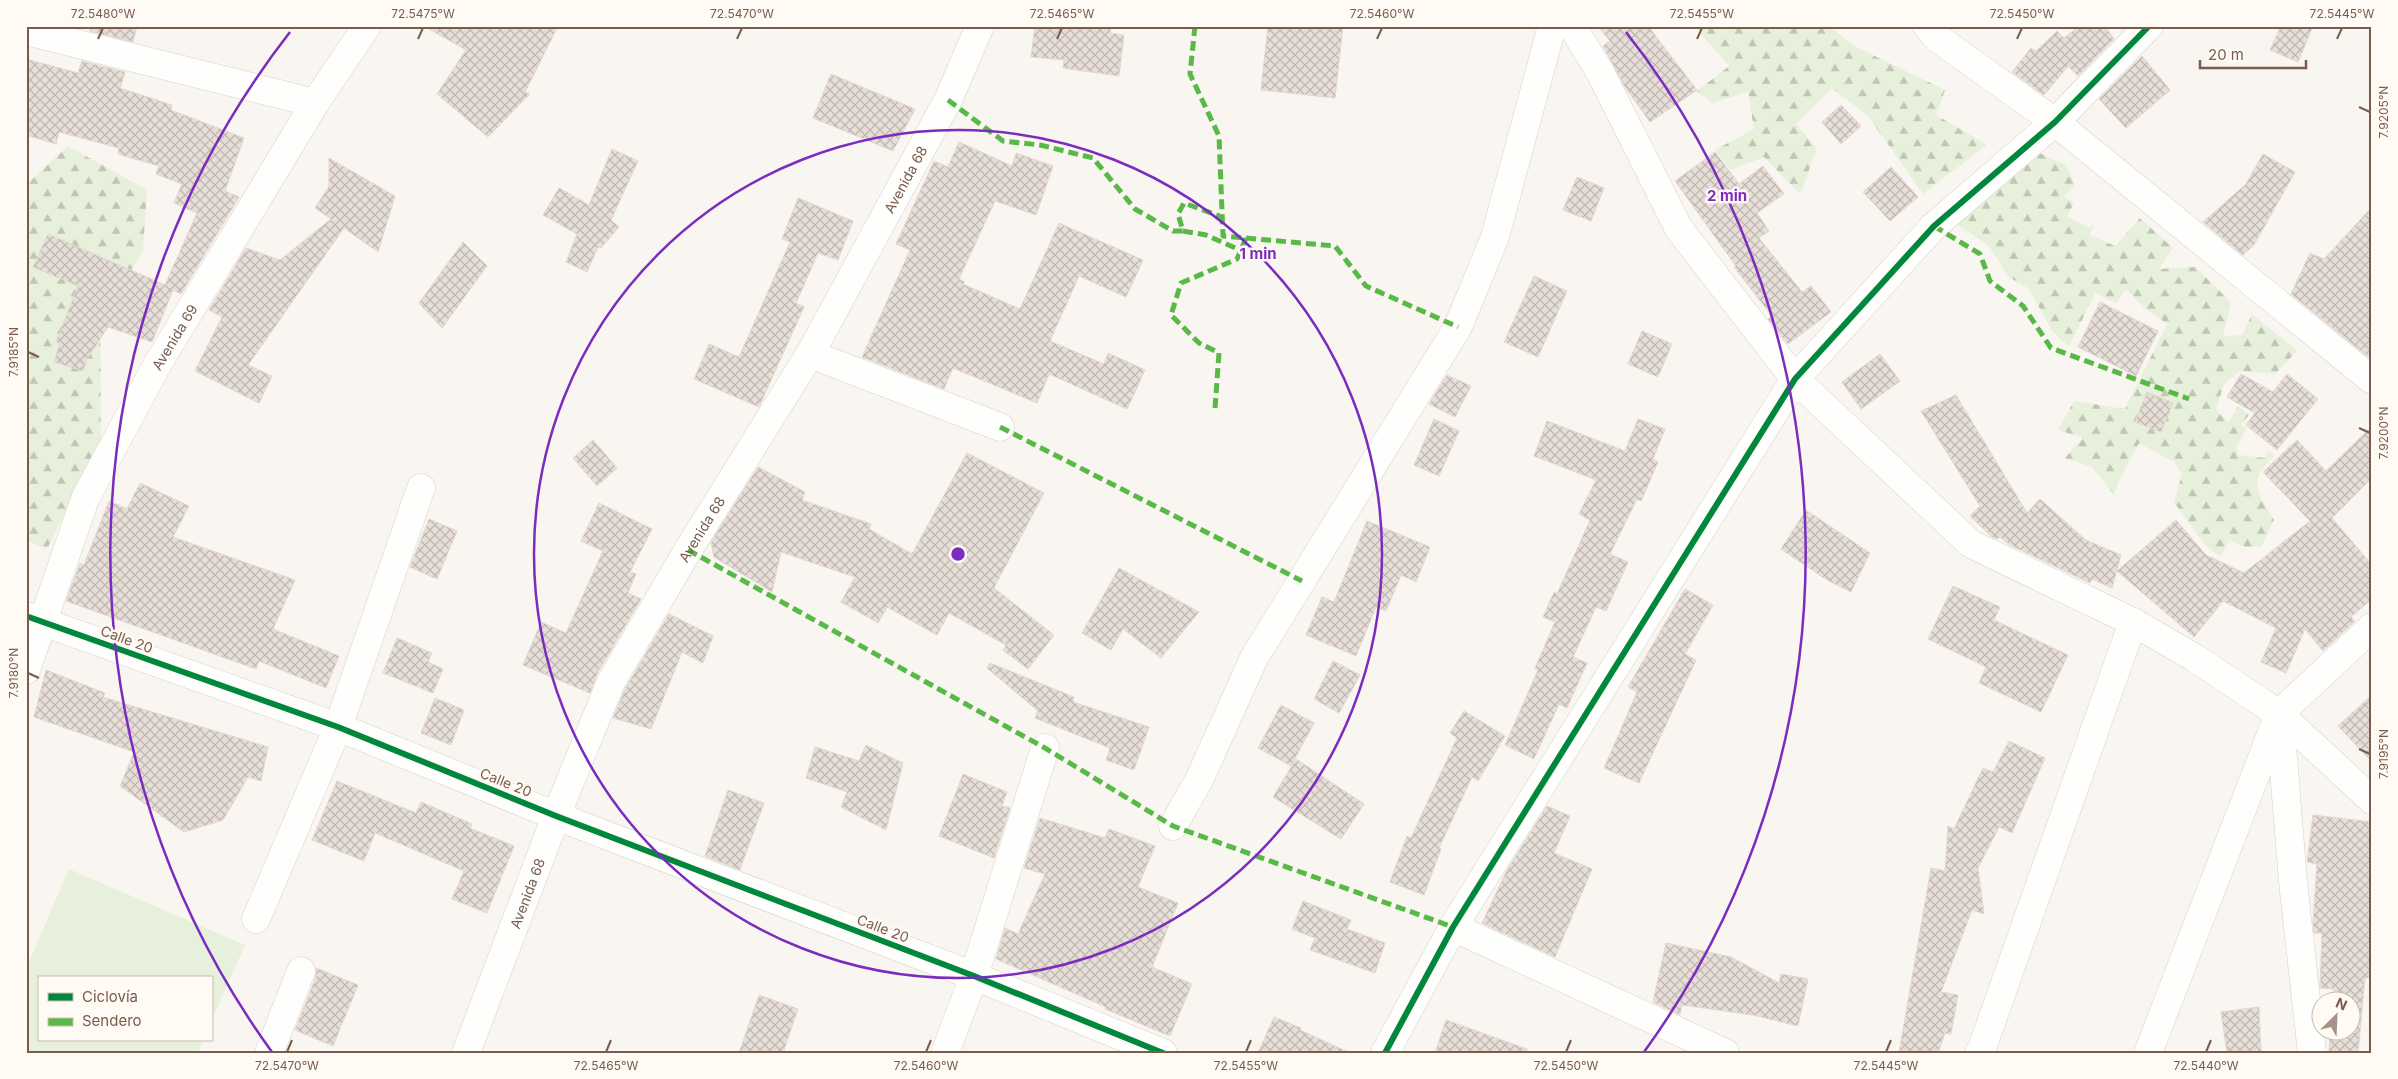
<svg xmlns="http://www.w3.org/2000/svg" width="2398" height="1079" font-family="Inter,sans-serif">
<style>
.grass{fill:#e7f0db}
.forest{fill:url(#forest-firs)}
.building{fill:url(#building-cross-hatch);stroke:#e2d8d2}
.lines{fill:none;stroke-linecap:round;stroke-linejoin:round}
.minor-casing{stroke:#d7d1cb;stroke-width:29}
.minor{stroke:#fefefd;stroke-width:28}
.quiet{stroke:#58b947;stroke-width:5;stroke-dasharray:10 5;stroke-linecap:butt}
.cycleway-casing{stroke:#fffaf3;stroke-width:9}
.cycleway{stroke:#00873e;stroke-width:6}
.ticks{fill:none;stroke:#7a5c4d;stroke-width:2}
.ring{fill:none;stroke:#7b2cbf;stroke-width:2.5}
.labels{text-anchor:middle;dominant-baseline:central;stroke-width:5;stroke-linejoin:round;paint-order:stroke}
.street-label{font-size:14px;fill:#7a5c4d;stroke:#fffaf3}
.centre{fill:#7b2cbf;stroke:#fffaf3;stroke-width:2.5}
.ring-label{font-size:15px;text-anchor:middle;font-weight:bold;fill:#7b2cbf;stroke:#fffaf3;stroke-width:5;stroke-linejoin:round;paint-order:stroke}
.neatline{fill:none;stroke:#7a5c4d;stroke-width:2}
.ticks-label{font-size:12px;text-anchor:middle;fill:#7a5c4d}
</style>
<defs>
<pattern id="forest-firs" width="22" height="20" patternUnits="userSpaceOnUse" patternTransform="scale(1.25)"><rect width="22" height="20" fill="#e7f0db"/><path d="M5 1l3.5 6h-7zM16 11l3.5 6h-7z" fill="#c0c6b4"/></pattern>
<pattern id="building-cross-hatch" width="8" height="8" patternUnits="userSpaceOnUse" patternTransform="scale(1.25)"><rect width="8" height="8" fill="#e6ded7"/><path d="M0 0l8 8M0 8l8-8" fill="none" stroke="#bfb7b1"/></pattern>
</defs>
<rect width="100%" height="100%" fill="#f9f5f0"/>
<path class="grass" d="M 69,869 L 245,945 L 211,1022 L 211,978 L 39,978 L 39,1040 L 203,1040 L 198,1053 L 26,1053 L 26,969 Z"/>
<g class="forest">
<path d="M 1694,26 L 1829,26 L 1854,46 L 1945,90 L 1936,115 L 1987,145 L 1923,194 L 1868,116 L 1832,88 L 1796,124 L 1817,149 L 1800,194 L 1764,157 L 1731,170 L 1715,150 L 1754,129 L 1748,91 L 1713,103 L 1697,91 L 1729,66 Z"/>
<path d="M 68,146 L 147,190 L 143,251 L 121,287 L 100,283 L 101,440 L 47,549 L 26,540 L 26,185 Z"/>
<path d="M 2032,150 L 2066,165 L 2075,185 L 2064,196 L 2074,203 L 2067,216 L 2089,228 L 2094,224 L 2090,235 L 2115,246 L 2140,218 L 2173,248 L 2159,269 L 2195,267 L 2231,302 L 2223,336 L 2242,335 L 2252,314 L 2297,351 L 2275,374 L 2240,371 L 2224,384 L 2216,409 L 2228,423 L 2238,406 L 2249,415 L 2241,424 L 2246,430 L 2236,447 L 2239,455 L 2265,458 L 2269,451 L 2274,456 C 2247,482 2257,492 2274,520 L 2261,547 L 2245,547 L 2230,540 L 2220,556 C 2198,544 2190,520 2174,503 L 2182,474 L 2174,462 L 2139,443 L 2119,480 L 2114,495 L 2092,467 L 2065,458 L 2083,438 L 2058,430 L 2074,401 L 2125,409 L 2167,324 L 2146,309 L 2126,289 L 2116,303 L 2095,293 L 2069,347 L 2053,332 L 2029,289 L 2009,277 L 1988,245 L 1950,220 Z"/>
</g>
<g class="building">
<path d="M 91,26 L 137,26 L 133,42 L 90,31 Z"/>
<path d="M 424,26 L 558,26 L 525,92 L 530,94 L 488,137 L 437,94 L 466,50 Z"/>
<path d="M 1035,26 L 1111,26 L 1110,33 L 1124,35 L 1119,76 L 1063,68 L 1064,60 L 1031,57 Z"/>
<path d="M 1268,26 L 1343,26 L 1335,98 L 1261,90 Z"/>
<path d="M 1598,26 L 1648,26 L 1697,90 L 1650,122 L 1625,87 L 1603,46 L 1610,41 Z"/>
<path d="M 2079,26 L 2105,26 L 2114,39 L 2078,76 L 2068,66 L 2044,95 L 2012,72 L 2031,48 L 2036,51 L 2057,31 L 2064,38 Z"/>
<path d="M 2281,26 L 2313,26 L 2298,62 L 2270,50 Z"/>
<path d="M 2142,56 L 2170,90 L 2126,128 L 2099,99 Z"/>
<path d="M 26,59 L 78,73 L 82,61 L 125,72 L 120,88 L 172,105 L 171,110 L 244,138 L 225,191 L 239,197 L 181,294 L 173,290 L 152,342 L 108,327 L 87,359 L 83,371 L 54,362 L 60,343 L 56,342 L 78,286 L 33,267 L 48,234 L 165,285 L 197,213 L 174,203 L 182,184 L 156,174 L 159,166 L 118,154 L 119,148 L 59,132 L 56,144 L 26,135 Z"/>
<path d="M 831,74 L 915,109 L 893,151 L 813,118 Z"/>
<path d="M 1841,105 L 1861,126 L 1841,144 L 1822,122 Z"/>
<path d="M 959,142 L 1012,166 L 1016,153 L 1053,166 L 1036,215 L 995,201 L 959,279 L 965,282 L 963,284 L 1020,309 L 1059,223 L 1143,260 L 1126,297 L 1079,276 L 1050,341 L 1104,364 L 1108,353 L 1145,370 L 1127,409 L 1049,374 L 1037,403 L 953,368 L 944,389 L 862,357 L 910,250 L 896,244 L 934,161 L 948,167 Z"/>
<path d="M 612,149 L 638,161 L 611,220 L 619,227 L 601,248 L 598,247 L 587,272 L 566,262 L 577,234 L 543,215 L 559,188 L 589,205 Z"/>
<path d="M 1715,152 L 1739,184 L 1763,166 L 1784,194 L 1757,213 L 1769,231 L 1759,238 L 1802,292 L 1811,286 L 1831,312 L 1788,344 L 1768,319 L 1772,316 L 1734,267 L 1736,266 L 1675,181 Z"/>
<path d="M 2263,154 L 2295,172 L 2254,245 L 2243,255 L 2203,222 L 2246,184 Z"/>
<path d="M 329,158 L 395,196 L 378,252 L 344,228 L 248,365 L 272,376 L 259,403 L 195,371 L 222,317 L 209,310 L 246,248 L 280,260 L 331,219 L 315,208 L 329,186 Z"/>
<path d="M 1891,167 L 1918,197 L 1890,221 L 1863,192 Z"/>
<path d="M 1577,177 L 1604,188 L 1591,221 L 1563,210 Z"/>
<path d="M 798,198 L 853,221 L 838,260 L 818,253 L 796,303 L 804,307 L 759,407 L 694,379 L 709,344 L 739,357 L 790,242 L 782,239 Z"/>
<path d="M 2372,207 L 2372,360 L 2291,294 L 2310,253 L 2324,259 Z"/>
<path d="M 463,242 L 487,266 L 442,328 L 419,303 Z"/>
<path d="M 1534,276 L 1567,291 L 1538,357 L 1504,342 Z"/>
<path d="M 2100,302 L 2158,331 L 2136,376 L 2078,347 Z"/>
<path d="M 1642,331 L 1672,344 L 1658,377 L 1628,364 Z"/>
<path d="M 1880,354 L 1900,381 L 1861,409 L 1842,382 Z"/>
<path d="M 2241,374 L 2273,392 L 2287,374 L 2318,399 L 2277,450 L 2246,425 L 2255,413 L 2227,397 Z"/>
<path d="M 1447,375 L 1471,386 L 1455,417 L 1429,404 Z"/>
<path d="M 2147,392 L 2173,403 L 2161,432 L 2135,422 Z"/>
<path d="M 1956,395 L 2027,513 L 2040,499 L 2086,540 L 2121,555 L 2112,588 L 2092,579 L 2090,583 L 2010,545 L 2000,537 L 1997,539 L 1992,537 L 1970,516 L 1980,506 L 1921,411 Z"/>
<path d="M 1434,419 L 1459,431 L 1439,476 L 1414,465 Z"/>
<path d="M 1638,419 L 1665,429 L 1653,459 L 1658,462 L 1641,501 L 1637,499 L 1610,554 L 1628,562 L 1606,611 L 1596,607 L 1573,657 L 1587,663 L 1567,708 L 1559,704 L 1534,759 L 1505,745 L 1538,670 L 1535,668 L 1555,622 L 1543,617 L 1554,592 L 1557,594 L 1590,520 L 1579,514 L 1596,480 L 1534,456 L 1547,421 L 1625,451 Z"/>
<path d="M 2372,426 L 2372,478 L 2332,518 L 2372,565 L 2372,599 L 2351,617 L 2355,621 L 2323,651 L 2305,629 L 2286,673 L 2261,662 L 2276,628 L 2223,601 L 2194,637 L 2117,571 L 2176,520 L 2206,555 L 2244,573 L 2310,521 L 2263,472 L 2297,440 L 2326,471 Z"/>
<path d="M 593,440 L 617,468 L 597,486 L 573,458 Z"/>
<path d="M 967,453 L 1044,493 L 994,588 L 1054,635 L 1028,669 L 1003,650 L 1006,645 L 949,613 L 937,635 L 887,607 L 878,623 L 841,602 L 855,577 L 781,552 L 772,592 L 714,557 L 711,542 L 758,467 L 805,492 L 802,500 L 871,524 L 869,529 L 912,554 Z"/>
<path d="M 140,483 L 189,506 L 173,537 L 295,580 L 273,629 L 339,656 L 326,688 L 259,661 L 256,669 L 66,601 L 80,563 L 84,565 L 109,501 L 127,509 Z"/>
<path d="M 599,503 L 652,529 L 630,572 L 636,574 L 628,593 L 641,599 L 597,674 L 590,693 L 523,665 L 541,622 L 566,633 L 603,551 L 581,541 Z"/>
<path d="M 1806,510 L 1870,553 L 1851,592 L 1827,580 L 1781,549 Z"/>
<path d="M 429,519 L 457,531 L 437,579 L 410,567 Z"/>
<path d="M 1367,521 L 1430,547 L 1416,582 L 1401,575 L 1386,611 L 1376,607 L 1356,656 L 1306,635 L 1322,597 L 1334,602 Z"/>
<path d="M 1119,568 L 1199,612 L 1161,658 L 1123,629 L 1111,650 L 1082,633 Z"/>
<path d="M 1953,586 L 2000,607 L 1994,620 L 2068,655 L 2041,712 L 1979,683 L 1986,667 L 1928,639 Z"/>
<path d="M 1685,589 L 1713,605 L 1685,654 L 1696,660 L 1639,783 L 1604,768 L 1637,692 L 1628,687 Z"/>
<path d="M 669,614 L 713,636 L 703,663 L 682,652 L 651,729 L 613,718 L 625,689 Z"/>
<path d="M 397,638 L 432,653 L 428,662 L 443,669 L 433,693 L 383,673 Z"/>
<path d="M 1333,661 L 1360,675 L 1339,713 L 1314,699 Z"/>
<path d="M 990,663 L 1074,697 L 1073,702 L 1149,727 L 1134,770 L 1106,760 L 1110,748 L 1035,718 L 1038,711 L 987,668 Z"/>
<path d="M 46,670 L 105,693 L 103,697 L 268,747 L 261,781 L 248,777 L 223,820 L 184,832 L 120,786 L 134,752 L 34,717 Z"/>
<path d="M 2372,695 L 2372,762 L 2338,726 Z"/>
<path d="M 435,698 L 464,710 L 451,745 L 421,733 Z"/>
<path d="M 1281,705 L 1314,723 L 1291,766 L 1258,748 Z"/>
<path d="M 1464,711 L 1505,736 L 1478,781 L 1472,777 L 1439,848 L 1441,849 L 1424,895 L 1390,882 L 1407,836 L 1411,838 L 1457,738 L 1450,733 Z"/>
<path d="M 2009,741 L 2045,758 L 2012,833 L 1999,827 L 1978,868 L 1984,914 L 1972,910 L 1941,992 L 1958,995 L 1951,1034 L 1945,1033 L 1938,1053 L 1899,1053 L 1931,868 L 1945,871 L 1948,826 L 1954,829 L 1983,768 L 1993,772 Z"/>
<path d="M 866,745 L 903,763 L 886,830 L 841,807 L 847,792 L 806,778 L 815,747 L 859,761 Z"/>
<path d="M 1296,759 L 1364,804 L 1341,839 L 1273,797 Z"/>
<path d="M 963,774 L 1007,792 L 1002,806 L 1010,808 L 994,858 L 939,836 Z"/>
<path d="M 337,781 L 416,813 L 421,802 L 472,824 L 470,828 L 514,846 L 487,913 L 452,899 L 464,871 L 375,833 L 364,861 L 312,840 Z"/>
<path d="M 728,790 L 764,803 L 740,870 L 705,856 Z"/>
<path d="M 1547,806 L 1570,816 L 1554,853 L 1592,869 L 1555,957 L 1482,923 L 1507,870 Z"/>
<path d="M 2313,815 L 2372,822 L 2372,978 L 2365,978 L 2358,1053 L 2329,1053 L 2330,1032 L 2350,1032 L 2350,1002 L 2333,1002 L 2334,989 L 2320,988 L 2322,933 L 2314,933 L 2313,923 L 2317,864 L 2307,862 Z"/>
<path d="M 1040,818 L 1105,838 L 1109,829 L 1155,846 L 1138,887 L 1178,903 L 1152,967 L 1192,984 L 1170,1036 L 1105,1009 L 1106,1007 L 996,959 L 1005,928 L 1018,934 L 1045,874 L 1024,868 Z"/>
<path d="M 1303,901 L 1351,920 L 1347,929 L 1385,943 L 1375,973 L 1310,950 L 1315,938 L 1292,929 Z"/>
<path d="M 1666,943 L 1731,957 L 1779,983 L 1781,974 L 1808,979 L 1798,1026 L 1753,1015 L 1682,1005 L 1680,1015 L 1653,1002 Z"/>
<path d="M 316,968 L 358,985 L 333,1046 L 295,1030 L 316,977 Z"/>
<path d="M 759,995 L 798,1009 L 783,1053 L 739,1053 Z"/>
<path d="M 2259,1007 L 2261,1053 L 2227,1053 L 2221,1012 Z"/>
<path d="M 1274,1017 L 1301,1028 L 1300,1030 L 1350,1053 L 1258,1053 Z"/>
<path d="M 1446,1020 L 1527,1049 L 1526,1053 L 1435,1053 Z"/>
</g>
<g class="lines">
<g class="minor-casing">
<g id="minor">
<path d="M 1572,26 L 1600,72 L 1679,229 L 1795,379 L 1971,544 L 2133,622 L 2195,658 L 2279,714 L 2372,800"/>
<path d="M 1927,26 L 1937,38 L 2055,122 L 2372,380"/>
<path d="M 26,31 L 315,103"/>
<path d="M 810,354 L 1000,427"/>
<path d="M 26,616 L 338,727 L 556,816 L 974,976 L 1163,1053"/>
<path id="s1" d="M 26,670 L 85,499 L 157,365 L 315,103 L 367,26"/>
<path d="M 2280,720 L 2293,882 L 2312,1053"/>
<path d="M 1173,826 L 1200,778 L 1254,658 L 1458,327 L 1495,237 L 1552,26"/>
<path d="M 256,919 L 338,727 L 421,488"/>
<path d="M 1453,927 L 1725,1053"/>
<path d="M 269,1053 L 301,971"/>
<path id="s2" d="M 466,1053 L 556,816 L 611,682 L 688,550 L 810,354 L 948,100 L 980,26"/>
<path d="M 945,1053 L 974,976 L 1045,748"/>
<path d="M 1385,1053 L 1453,927 L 1795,379 L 1934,226 L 2055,122 L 2149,26"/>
<path d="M 1979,1053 L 1981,1051 L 2133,622"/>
<path d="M 2148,1053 L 2279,714 L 2372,627"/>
</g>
</g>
<use href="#minor" class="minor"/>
<g class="quiet">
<path d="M 1195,26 L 1190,74 L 1219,136 L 1223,236 L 1335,246 L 1366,286 L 1458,327"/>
<path d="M 948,100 L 1003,141 L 1040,145 L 1093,158 L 1135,209 L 1173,231 L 1183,231 L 1178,214 L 1184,203 L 1222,217"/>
<path d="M 1934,226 L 1980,254 L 1990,281 L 2023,306 L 2051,348 L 2189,399"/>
<path d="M 1183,231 L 1206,235 L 1240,250"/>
<path d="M 1215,408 L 1219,353 L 1199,343 L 1171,315 L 1181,283 L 1237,259 L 1246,238"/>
<path d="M 1000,427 L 1302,581"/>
<path d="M 688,550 L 1045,748 L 1173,826 L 1453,927"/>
</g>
<g class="cycleway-casing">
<g id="cycleway">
<path d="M 26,616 L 338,727 L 556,816 L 974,976 L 1163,1053"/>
<path d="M 1385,1053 L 1453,927 L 1795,379 L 1934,226 L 2055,122 L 2149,26"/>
</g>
</g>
<use href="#cycleway" class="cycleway"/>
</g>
<path class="ticks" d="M 98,39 L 103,28M 418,39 L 423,28M 737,39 L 742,28M 1057,39 L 1062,28M 1377,39 L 1382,28M 1697,39 L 1702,28M 2017,39 L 2022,28M 2337,39 L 2342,28M 2359,107 L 2370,112M 28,352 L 39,357M 2359,428 L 2370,433M 28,673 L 39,678M 2359,749 L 2370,754M 287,1052 L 292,1040M 606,1052 L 611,1040M 926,1052 L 931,1040M 1246,1052 L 1251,1040M 1566,1052 L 1571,1040M 1886,1052 L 1891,1040M 2206,1052 L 2211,1040"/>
<g class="ring">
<circle cx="958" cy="554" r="424"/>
<path d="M272 1052A848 848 0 0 1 290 32M1626 32A848 848 0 0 1 1644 1052"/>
</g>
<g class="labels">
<g class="street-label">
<text stroke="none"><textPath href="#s2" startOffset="981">Avenida 68</textPath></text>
<text stroke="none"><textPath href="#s1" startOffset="366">Avenida 69</textPath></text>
<text stroke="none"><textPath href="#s2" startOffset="576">Avenida 68</textPath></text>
<text transform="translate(127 639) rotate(20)">Calle 20</text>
<text transform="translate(506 782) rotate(22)">Calle 20</text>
<text stroke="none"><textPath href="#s2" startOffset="171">Avenida 68</textPath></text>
<text transform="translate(883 928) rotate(21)">Calle 20</text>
</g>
</g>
<circle cx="958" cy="554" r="8" class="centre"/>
<g class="ring-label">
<text x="1727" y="201">2 min</text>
<text x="1258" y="259">1 min</text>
</g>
<rect width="2398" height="1079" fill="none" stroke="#fffaf3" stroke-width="55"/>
<rect x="38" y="976" width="175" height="65" fill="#fffaf3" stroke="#cabbb1"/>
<rect x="48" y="993" width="25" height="8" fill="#00873e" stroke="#cabbb1"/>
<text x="82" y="1002" font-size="15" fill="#7a5c4d">Ciclovía</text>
<rect x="48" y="1018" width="25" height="8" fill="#58b947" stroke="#cabbb1"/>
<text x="82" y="1026" font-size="15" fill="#7a5c4d">Sendero</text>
<g transform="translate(2336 1016) rotate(24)"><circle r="24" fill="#fffaf3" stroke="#cabbb1"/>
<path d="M0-4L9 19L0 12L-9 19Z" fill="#a69286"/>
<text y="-8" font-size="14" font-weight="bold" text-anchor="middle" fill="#7a5c4d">N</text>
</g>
<path d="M2200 60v8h106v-8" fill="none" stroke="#7a5c4d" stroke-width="2.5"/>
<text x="2208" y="60" font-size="15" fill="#7a5c4d" stroke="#fffaf3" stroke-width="4" paint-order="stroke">20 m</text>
<rect x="28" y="28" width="2342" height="1024" class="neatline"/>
<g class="ticks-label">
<text x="103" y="18">72.5480°W</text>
<text x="423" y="18">72.5475°W</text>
<text x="742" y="18">72.5470°W</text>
<text x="1062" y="18">72.5465°W</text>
<text x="1382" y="18">72.5460°W</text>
<text x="1702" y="18">72.5455°W</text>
<text x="2022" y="18">72.5450°W</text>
<text x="2342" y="18">72.5445°W</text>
<text transform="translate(2384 112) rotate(-90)" y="4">7.9205°N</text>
<text transform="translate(14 352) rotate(-90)" y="4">7.9185°N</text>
<text transform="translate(2384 433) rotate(-90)" y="4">7.9200°N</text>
<text transform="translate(14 673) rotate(-90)" y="4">7.9180°N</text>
<text transform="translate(2384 754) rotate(-90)" y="4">7.9195°N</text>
<text x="287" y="1070">72.5470°W</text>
<text x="606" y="1070">72.5465°W</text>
<text x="926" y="1070">72.5460°W</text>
<text x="1246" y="1070">72.5455°W</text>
<text x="1566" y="1070">72.5450°W</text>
<text x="1886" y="1070">72.5445°W</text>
<text x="2206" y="1070">72.5440°W</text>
</g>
</svg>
